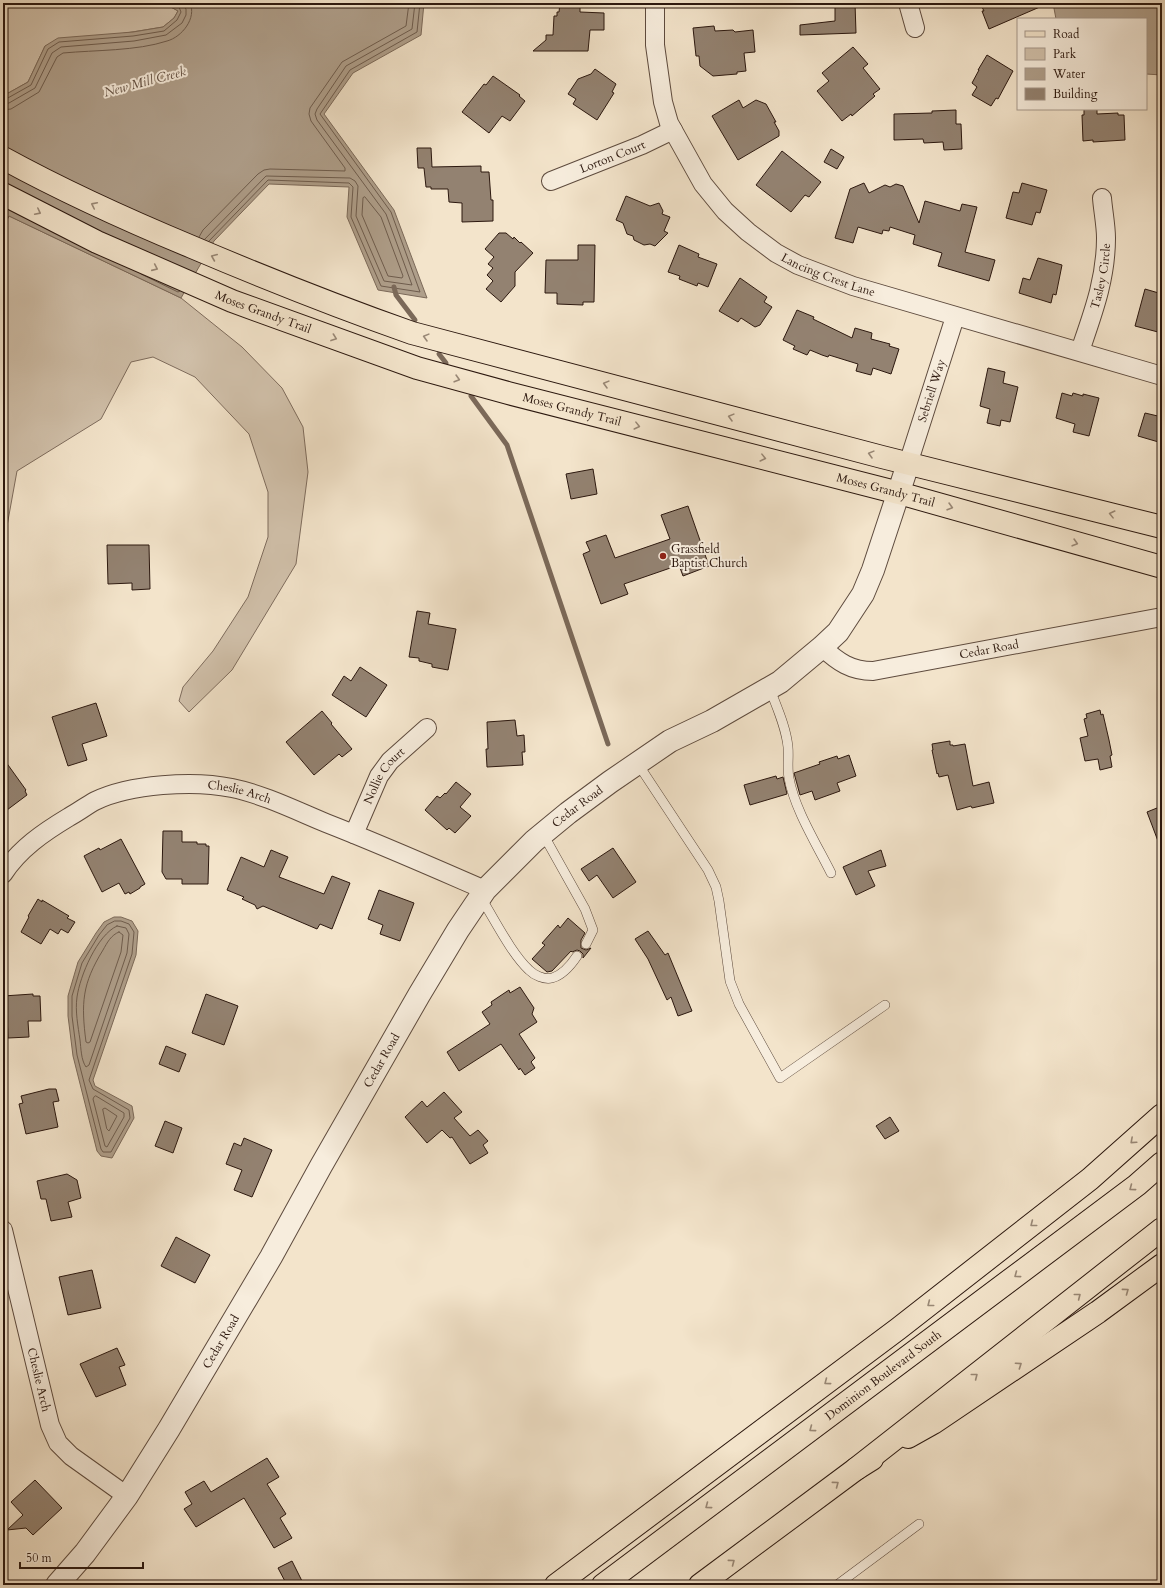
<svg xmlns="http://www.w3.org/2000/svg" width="1165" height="1588" font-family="Cardo,serif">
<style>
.green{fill:#d1c1ab;stroke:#7e6c5d}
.water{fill:#af9f8b;stroke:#7b6959}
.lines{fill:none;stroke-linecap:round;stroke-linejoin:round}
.shore{stroke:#6e5c4d;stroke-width:1}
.stream{stroke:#7b6959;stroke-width:5}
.building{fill:#938271;stroke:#2c180f}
.service-casing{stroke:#5e4b3e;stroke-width:10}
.minor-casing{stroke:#5e4b3e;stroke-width:20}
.tertiary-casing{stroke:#5e4b3e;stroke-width:24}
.primary-casing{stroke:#2c180f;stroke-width:24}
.trunk-casing{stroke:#2c180f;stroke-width:24}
.motorway-casing{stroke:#2c180f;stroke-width:24}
.service{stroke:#f7eddd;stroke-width:9}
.minor{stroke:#f7eddd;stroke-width:18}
.tertiary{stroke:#f7eddd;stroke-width:22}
.primary{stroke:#f3e4cb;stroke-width:22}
.trunk{stroke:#f3e4cb;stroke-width:22}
.motorway{stroke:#f3e4cb;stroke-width:22}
.oneway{stroke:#998876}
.poi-dot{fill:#8f2418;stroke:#f7eddd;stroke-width:1.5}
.labels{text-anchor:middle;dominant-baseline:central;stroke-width:4;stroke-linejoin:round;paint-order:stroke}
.street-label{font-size:12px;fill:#2c180f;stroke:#f7eddd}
.poi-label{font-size:12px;fill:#2c180f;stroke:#f7eddd;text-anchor:start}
.water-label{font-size:13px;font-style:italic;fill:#604e41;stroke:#f7eddd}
</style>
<rect width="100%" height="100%" fill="#f3e4cb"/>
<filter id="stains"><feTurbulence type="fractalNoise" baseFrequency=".005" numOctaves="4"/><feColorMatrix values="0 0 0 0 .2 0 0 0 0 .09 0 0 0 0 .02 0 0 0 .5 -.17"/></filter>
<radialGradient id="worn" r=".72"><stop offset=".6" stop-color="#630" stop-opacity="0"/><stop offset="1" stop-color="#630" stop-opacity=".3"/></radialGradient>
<g class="green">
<path d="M 3,3 L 123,3 L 171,7 L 178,11 L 174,18 L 163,27 L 45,46 L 28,82 L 3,96 Z"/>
<path d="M 9,216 L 181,298 L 242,347 L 282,388 L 303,427 L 308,472 L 296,564 L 232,670 L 189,712 L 179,701 L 183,687 L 213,651 L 248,597 L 268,537 L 268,492 L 249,434 L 195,377 L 153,357 L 131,362 L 101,419 L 17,471 L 3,548 L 3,227 Z"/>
</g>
<g class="water">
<path d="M 123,3 L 424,3 L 421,35 L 353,73 L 324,114 L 394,210 L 427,298 L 378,290 L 347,217 L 349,187 L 269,184 L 214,241 L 181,298 L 9,216 L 3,227 L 3,96 L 28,82 L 45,46 L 58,38 L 133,32 L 163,27 L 174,18 L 178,11 L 171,7 Z"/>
<path d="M 1053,3 L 1162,3 L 1162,75 L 1146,74 L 1146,19 L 1056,19 Z"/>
<path d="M 114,917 L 121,917 L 132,921 L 138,931 L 136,955 L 93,1080 L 95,1086 L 132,1106 L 134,1118 L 112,1158 L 101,1156 L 97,1151 L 73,1056 L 68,1016 L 68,996 L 78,962 L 96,933 L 104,922 Z"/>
</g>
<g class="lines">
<g class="shore">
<path d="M 3,99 L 6,99 L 31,85 L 48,49 L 59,42 L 133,36 L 164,31 L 177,20 L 181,12 L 179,7 L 169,3"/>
<path d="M 3,104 L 9,103 L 35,88 L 52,53 L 61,47 L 134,41 L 166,35 L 182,23 L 186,15 L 186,9 L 182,3"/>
<path d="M 3,110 L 11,109 L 39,92 L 57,57 L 63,53 C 95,50 137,51 167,41 C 182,37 197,18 190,3"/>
<path d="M 365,197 L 381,217 L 403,276 L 402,278 L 388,276 L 362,215 L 363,198 Z"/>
<path d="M 199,237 L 203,230 L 258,174 L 264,170 L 270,169 L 345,171 L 345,168 L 311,121 L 309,114 L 310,108 L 342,62 L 406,26 L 409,3"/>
<path d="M 205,239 L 266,176 L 350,178 L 355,181 L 358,186 L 356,216 L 384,281 L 412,285 L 386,214 L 317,120 L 315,114 L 317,109 L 346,66 L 412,29 L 415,3"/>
<path d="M 209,241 L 268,180 L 349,183 L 353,187 L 351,217 L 381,286 L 420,292 L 391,212 L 320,114 L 350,70 L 417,32 L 420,3"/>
<path d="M 141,274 L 178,292 L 180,291"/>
<path d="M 115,921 L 121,921 L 129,924 L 134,932 L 132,954 L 89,1080 L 93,1089 L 129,1110 L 130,1118 L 111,1152 L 103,1152 L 101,1149 L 77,1055 L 72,1016 L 72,996 L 82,963 L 99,935 L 107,925 Z"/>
<path d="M 117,926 L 126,928 L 129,934 L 127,953 L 89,1065 L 86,1067 C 81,1060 81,1048 80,1040 C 78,1026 75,1011 77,997 C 80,976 97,935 117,926 Z"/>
<path d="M 119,932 L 123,935 L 121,952 L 90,1042 L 88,1043 L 86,1042 C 81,1003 82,984 103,950 C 107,943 111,935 119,932 Z"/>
<path d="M 96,1096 L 124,1113 L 124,1117 L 107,1147 L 105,1146 L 93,1099 L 94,1097 Z"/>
<path d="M 103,1109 L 105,1108 L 117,1116 L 109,1131 L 107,1129 Z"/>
</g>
<g class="stream">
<path d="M 394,287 L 396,295 L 415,320"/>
<path d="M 439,354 L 446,363"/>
<path d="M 471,396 L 507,445 L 608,744"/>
</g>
</g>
<g class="building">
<path d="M 560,3 L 580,3 L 580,12 L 604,13 L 604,30 L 590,30 L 588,51 L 533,51 L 546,40 L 546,35 L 553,35 L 554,16 L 557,16 L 557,12 L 559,12 Z"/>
<path d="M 835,3 L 855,3 L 856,33 L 800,35 L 800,25 L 835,21 Z"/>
<path d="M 980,3 L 1049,3 L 989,29 L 982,11 L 984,11 Z"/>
<path d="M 714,26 L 715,31 L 733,30 L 735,32 L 753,30 L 755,52 L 744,53 L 746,71 L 737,72 L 737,74 L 713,76 L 700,66 L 699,56 L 696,56 L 693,28 Z"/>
<path d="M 853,47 L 868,64 L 863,68 L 880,89 L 873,94 L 875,96 L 852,116 L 851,114 L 842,121 L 817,91 L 829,81 L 822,73 Z"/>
<path d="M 987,55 L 1013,71 L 998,99 L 996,98 L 991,106 L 972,95 L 977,87 L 972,83 L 979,70 L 978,70 Z"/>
<path d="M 595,69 L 616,84 L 612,92 L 614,93 L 597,120 L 573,104 L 576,99 L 568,94 L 578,79 L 591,74 Z"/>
<path d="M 493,76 L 520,95 L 519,96 L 525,101 L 510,121 L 502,116 L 489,133 L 462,112 L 484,84 L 486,85 Z"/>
<path d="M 739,100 L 743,108 L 756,100 L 766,104 L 776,122 L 774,122 L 779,131 L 779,136 L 738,160 L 712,116 Z"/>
<path d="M 1084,109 L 1097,109 L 1097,114 L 1118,113 L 1118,115 L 1124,115 L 1125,140 L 1093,142 L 1093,140 L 1083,141 L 1082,115 L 1084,115 Z"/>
<path d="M 956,110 L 956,124 L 961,124 L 962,149 L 944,150 L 943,142 L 924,143 L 923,139 L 894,140 L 894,114 L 932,113 L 932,111 Z"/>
<path d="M 417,148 L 431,148 L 432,167 L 481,166 L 481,172 L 489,172 L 491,200 L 493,200 L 493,221 L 462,222 L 462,203 L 449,202 L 448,189 L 431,189 L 431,187 L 426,187 L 424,168 L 418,168 Z"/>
<path d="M 831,149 L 844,157 L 837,169 L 824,162 Z"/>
<path d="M 782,151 L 821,182 L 809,197 L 805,195 L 791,212 L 756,185 Z"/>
<path d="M 864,183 L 869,193 L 885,185 L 890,187 L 896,184 L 903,186 L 919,223 L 925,201 L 960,211 L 962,204 L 977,207 L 965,252 L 995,260 L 989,281 L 938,266 L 942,253 L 913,244 L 915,235 L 890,227 L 889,231 L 883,230 L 882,234 L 858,227 L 853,243 L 835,238 L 850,189 Z"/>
<path d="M 1022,183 L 1047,190 L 1040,213 L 1036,212 L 1032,225 L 1006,218 L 1013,192 L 1019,193 Z"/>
<path d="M 626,196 L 650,206 L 659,203 L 663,211 L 662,214 L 670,217 L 664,231 L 668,233 L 655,246 L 650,244 L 644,245 L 634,240 L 633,236 L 627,234 L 623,223 L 616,220 Z"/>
<path d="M 499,233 L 506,233 L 513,239 L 514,237 L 520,243 L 521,242 L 533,253 L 515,272 L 515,286 L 501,302 L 486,289 L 493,281 L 487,275 L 493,268 L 488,264 L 494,257 L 485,249 Z"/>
<path d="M 578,245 L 595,245 L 594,302 L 583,302 L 583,305 L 557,304 L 557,293 L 545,293 L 546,260 L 578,260 Z"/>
<path d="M 679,245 L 699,254 L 698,257 L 717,264 L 708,287 L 698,283 L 697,286 L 679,279 L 680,276 L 668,272 Z"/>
<path d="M 1038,258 L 1062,265 L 1056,295 L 1053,294 L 1051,303 L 1019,293 L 1023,278 L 1030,280 Z"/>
<path d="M 740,278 L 767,297 L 764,302 L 772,307 L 760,325 L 755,327 L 741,318 L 738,322 L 719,311 Z"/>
<path d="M 1145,289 L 1162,294 L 1162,331 L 1158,330 L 1158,332 L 1135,326 Z"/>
<path d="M 797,310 L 814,317 L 813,319 L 852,338 L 855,328 L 872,333 L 871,339 L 890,344 L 889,346 L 899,349 L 891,374 L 873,368 L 871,375 L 856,371 L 858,364 L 829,355 L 828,357 L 822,355 L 810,350 L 807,355 L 793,349 L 795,346 L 783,340 Z"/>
<path d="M 988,368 L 1005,372 L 1003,383 L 1018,387 L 1010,422 L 1001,420 L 1000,426 L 987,423 L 990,409 L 980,406 Z"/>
<path d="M 1062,393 L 1072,396 L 1073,393 L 1083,396 L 1083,394 L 1099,398 L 1089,436 L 1073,432 L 1075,424 L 1056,418 Z"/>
<path d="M 1145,413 L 1162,417 L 1162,443 L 1138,436 Z"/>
<path d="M 593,469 L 597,494 L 571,499 L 566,474 Z"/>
<path d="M 688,506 L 709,566 L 683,576 L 679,565 L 624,584 L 628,594 L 601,604 L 583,554 L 590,551 L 586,542 L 606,535 L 615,558 L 670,539 L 661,515 Z"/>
<path d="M 107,545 L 149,545 L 150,589 L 132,590 L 132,583 L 108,584 Z"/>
<path d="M 417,611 L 430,613 L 428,624 L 456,629 L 448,670 L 432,667 L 432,664 L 419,661 L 419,658 L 409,657 Z"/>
<path d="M 360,667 L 387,685 L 366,717 L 332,695 L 344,676 L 351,681 Z"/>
<path d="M 96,703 L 107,736 L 82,744 L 87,760 L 68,766 L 52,717 Z"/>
<path d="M 1100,710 L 1101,715 L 1103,714 L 1109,740 L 1112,755 L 1110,756 L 1112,767 L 1100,770 L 1098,759 L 1085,761 L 1080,738 L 1088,736 L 1084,719 L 1087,718 L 1086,714 Z"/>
<path d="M 322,711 L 332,723 L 331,724 L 352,749 L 342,757 L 339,754 L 314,775 L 286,742 Z"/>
<path d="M 515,720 L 517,736 L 524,735 L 525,752 L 522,752 L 523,765 L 487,767 L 486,749 L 488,749 L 487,722 Z"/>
<path d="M 950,741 L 950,745 L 953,745 L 953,746 L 965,744 L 973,786 L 989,782 L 994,803 L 972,808 L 971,806 L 957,810 L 948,775 L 939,777 L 938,773 L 937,774 L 932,750 L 933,750 L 932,744 Z"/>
<path d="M 849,755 L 856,776 L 837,783 L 840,791 L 815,800 L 812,791 L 800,795 L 794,773 L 820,764 L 819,762 L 837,756 L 838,759 Z"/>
<path d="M 3,758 L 26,790 L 25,791 L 27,795 L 3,813 Z"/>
<path d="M 776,776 L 777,779 L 783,777 L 787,794 L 750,805 L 744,785 Z"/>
<path d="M 456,782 L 471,794 L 460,807 L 471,816 L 455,833 L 449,828 L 447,830 L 425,810 L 437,796 L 440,798 L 445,793 L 446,794 Z"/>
<path d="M 1162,806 L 1162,848 L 1161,849 L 1147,812 Z"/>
<path d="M 163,831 L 182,831 L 182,842 L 197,842 L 197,844 L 206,844 L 206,846 L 209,846 L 208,884 L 182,884 L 182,879 L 166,879 L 162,872 Z"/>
<path d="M 121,839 L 145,884 L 140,887 L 140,888 L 130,894 L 129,892 L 125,894 L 119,883 L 102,892 L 84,856 L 99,848 L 100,850 Z"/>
<path d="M 613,848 L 636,882 L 613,898 L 597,875 L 589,881 L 581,869 Z"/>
<path d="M 271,850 L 288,857 L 279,877 L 324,894 L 332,876 L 350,883 L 332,929 L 320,924 L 317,929 L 263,906 L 257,909 L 255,905 L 242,899 L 244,897 L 227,890 L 241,857 L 264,867 Z"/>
<path d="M 881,850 L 886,866 L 868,871 L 875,886 L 856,895 L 843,867 Z"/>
<path d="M 379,890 L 414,903 L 400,941 L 380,934 L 383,925 L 368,919 Z"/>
<path d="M 38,899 L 42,902 L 42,900 L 69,916 L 67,918 L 75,922 L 68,933 L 61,929 L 58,934 L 50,929 L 41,944 L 21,932 L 29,917 L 28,916 Z"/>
<path d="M 568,918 L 585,933 L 581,940 L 581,948 L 586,950 L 591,948 L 583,958 L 583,954 L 580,951 L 577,950 L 572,952 L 571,951 L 552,971 L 547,972 L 532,959 L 545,945 L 542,943 L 558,925 L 560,928 Z"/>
<path d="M 648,931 L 665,955 L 668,953 L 692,1011 L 678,1016 L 671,997 L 667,1000 L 648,959 L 635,939 Z"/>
<path d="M 520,987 L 534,1008 L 532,1014 L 537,1022 L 519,1034 L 535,1058 L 531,1062 L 535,1068 L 525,1075 L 520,1068 L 519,1070 L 501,1044 L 459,1071 L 447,1052 L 490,1024 L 482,1012 L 492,1005 L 491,1002 L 509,990 L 510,993 Z"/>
<path d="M 33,994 L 33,996 L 40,996 L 41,1021 L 28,1021 L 29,1037 L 8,1038 L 7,1014 L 3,1014 L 3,996 Z"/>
<path d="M 206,994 L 238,1006 L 224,1045 L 192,1033 Z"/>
<path d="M 166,1046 L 186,1054 L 179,1072 L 159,1064 Z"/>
<path d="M 49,1089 L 56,1089 L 59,1101 L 53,1102 L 58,1127 L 26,1134 L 19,1104 L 23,1103 L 21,1096 Z"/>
<path d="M 444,1092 L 462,1112 L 454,1118 L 470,1136 L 478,1130 L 488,1141 L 483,1145 L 488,1153 L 470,1164 L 452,1137 L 450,1138 L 442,1130 L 427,1143 L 405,1117 L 422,1101 L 427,1107 Z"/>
<path d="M 890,1117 L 899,1131 L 885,1139 L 876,1126 Z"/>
<path d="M 165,1121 L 182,1128 L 173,1153 L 155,1146 Z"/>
<path d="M 244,1138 L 272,1150 L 252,1197 L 234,1190 L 242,1170 L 226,1164 L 234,1143 L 241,1146 Z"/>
<path d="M 67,1174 L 77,1180 L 81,1198 L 68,1202 L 72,1217 L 51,1221 L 46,1199 L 41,1199 L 37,1181 Z"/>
<path d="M 176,1237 L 210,1255 L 195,1283 L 161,1266 Z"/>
<path d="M 92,1270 L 101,1308 L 68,1315 L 59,1277 Z"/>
<path d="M 117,1348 L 125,1365 L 119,1367 L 126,1385 L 96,1397 L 80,1364 Z"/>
<path d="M 267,1458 L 279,1477 L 267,1484 L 286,1514 L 280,1518 L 292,1538 L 274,1548 L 244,1498 L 196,1527 L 184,1509 L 192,1504 L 185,1492 L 204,1481 L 211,1492 Z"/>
<path d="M 35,1480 L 62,1508 L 33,1535 L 26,1528 L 7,1530 L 23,1515 L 11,1502 Z"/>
<path d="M 292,1561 L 304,1585 L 287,1585 L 278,1568 Z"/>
</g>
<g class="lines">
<g class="service-casing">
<g id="service">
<path d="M 770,689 C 777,708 786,727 788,747 C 789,757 787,768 789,778 C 794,808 817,845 831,873"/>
<path d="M 638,764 L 708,870 L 716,887 L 719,901 L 730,981 L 739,1004 L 780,1078 L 885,1005"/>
<path d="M 543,834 L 585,909 L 593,930 L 586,944"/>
<path d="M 481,898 C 495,920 511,953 529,970 C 534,975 544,980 552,978 C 563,975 571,965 577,956"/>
<path d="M 837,1585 L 919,1524"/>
</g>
</g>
<g class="minor-casing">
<g id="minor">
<path id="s1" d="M 655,3 L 655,45 L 663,102 L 669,123 L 703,184 L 725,211 L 748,232 L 776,253 L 798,265 L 853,286 L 1162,376"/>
<path d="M 908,3 L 915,28"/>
<path id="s2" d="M 551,181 L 642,145 L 673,130"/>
<path id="s3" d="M 1080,351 C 1093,313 1106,279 1106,238 C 1106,225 1103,211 1102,198"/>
<path id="s4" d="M 908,464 L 955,317"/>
<path id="s5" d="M 822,647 C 838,662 851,671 873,671 L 1162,617"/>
<path id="s6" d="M 354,834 L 379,776 L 390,761 L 427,728"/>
<path id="s7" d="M 3,874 C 19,849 44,832 69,817 C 78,812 86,806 95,801 C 130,784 194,780 232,788 C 262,794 297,811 326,823 C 380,844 432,867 485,890"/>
<path id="s8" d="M 3,1230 L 50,1425 L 58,1443 L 71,1456 L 127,1496"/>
</g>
</g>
<g class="tertiary-casing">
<g id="tertiary">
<path id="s9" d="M 57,1585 L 85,1553 L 127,1496 L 169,1429 L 271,1257 L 321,1166 L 419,995 L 458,930 L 485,890 L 534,841 L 568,813 L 610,782 L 670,741 L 712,721 L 780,682 L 822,647 L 838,632 L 863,594 L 873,570 L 908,464"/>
</g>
</g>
<g class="primary-casing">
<g id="primary">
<path d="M 3,158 C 65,192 127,220 192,247 C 265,278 338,307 412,333 L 882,457 L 1162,527"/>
<path id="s10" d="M 3,194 L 97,242 L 232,301 L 417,368 L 508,393 L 899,493 L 1162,567"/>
</g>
</g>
<g class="trunk-casing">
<g id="trunk">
<path d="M 908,1437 L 933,1423 L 1098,1312 L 1162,1265"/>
<path d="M 556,1585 L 898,1329 L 1090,1179 L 1162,1115"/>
<path d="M 700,1585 L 856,1469 L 872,1459"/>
</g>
</g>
<g class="motorway-casing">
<g id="motorway">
<path d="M 856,1469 L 1162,1229"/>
<path id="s11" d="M 603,1585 L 1137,1185 L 1162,1163"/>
</g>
</g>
<use href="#service" class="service"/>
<use href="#minor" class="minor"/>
<use href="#tertiary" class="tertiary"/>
<use href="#primary" class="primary"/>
<use href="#trunk" class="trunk"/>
<use href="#motorway" class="motorway"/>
</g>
<defs><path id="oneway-chevron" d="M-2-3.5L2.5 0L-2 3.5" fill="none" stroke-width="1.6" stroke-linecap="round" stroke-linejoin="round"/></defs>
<g class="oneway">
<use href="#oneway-chevron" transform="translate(94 205) rotate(-154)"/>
<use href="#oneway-chevron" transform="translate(38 212) rotate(27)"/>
<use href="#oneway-chevron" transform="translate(214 257) rotate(-157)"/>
<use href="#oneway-chevron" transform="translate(155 268) rotate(24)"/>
<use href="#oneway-chevron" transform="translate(426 337) rotate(-165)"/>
<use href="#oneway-chevron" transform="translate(334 338) rotate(20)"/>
<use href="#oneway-chevron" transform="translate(457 379) rotate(16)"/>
<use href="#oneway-chevron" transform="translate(606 384) rotate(-165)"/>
<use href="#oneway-chevron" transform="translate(731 417) rotate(-165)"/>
<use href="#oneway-chevron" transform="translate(637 426) rotate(14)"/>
<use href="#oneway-chevron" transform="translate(871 454) rotate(-165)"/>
<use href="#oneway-chevron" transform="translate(763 458) rotate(14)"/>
<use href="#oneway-chevron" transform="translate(950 507) rotate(16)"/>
<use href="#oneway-chevron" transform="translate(1112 514) rotate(-166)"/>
<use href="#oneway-chevron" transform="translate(1075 543) rotate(16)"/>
<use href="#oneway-chevron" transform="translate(1133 1141) rotate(138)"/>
<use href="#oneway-chevron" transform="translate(1132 1188) rotate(143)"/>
<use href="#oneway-chevron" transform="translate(1033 1224) rotate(142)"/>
<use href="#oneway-chevron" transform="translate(1017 1275) rotate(143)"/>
<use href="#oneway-chevron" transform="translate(1126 1291) rotate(-36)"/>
<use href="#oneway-chevron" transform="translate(1078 1296) rotate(-38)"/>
<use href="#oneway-chevron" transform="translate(930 1304) rotate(142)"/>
<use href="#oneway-chevron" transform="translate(1019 1365) rotate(-34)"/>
<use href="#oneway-chevron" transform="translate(975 1376) rotate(-38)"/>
<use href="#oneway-chevron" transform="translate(827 1382) rotate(143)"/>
<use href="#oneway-chevron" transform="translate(812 1429) rotate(143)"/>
<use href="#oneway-chevron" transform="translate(836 1484) rotate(-37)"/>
<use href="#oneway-chevron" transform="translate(708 1506) rotate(143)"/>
<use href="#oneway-chevron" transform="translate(732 1562) rotate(-37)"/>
</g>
<circle class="poi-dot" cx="663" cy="556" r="4"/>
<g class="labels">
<g class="street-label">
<text stroke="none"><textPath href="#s2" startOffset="66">Lorton Court</textPath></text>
<text stroke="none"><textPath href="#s1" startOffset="349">Lancing Crest Lane</textPath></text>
<text stroke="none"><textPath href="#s3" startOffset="78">Tasley Circle</textPath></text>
<text stroke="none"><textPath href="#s10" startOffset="286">Moses Grandy Trail</textPath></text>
<text stroke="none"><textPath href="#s4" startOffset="77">Sebriell Way</textPath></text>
<text stroke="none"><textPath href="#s10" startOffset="610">Moses Grandy Trail</textPath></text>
<text stroke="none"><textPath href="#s10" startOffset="934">Moses Grandy Trail</textPath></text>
<text stroke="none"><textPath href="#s5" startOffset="176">Cedar Road</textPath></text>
<text stroke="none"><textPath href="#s6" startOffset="66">Nollie Court</textPath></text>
<text stroke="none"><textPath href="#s7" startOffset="266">Cheslie Arch</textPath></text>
<text stroke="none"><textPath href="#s9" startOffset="942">Cedar Road</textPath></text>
<text stroke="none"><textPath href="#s9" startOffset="618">Cedar Road</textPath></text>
<text stroke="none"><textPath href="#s9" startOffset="294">Cedar Road</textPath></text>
<text stroke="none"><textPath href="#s11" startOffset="350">Dominion Boulevard South</textPath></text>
<text stroke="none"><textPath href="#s8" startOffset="154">Cheslie Arch</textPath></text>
</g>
<g class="poi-label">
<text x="671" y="549">Grassfield<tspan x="671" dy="14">Baptist Church</tspan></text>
</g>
<g class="water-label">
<text transform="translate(145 82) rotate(-15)">New Mill Creek</text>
</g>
</g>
<rect width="1165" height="1588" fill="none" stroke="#f3e4cb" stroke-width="16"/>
<rect x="4" y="4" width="1157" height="1580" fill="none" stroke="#2c180f" stroke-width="2"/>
<rect x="8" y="8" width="1149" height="1572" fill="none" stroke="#2c180f"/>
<rect x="1017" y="18" width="130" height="92" fill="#f7eddd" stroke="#a6988b"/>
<rect x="1025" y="31" width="20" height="6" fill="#f3e4cb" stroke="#a6988b"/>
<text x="1053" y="38" font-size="12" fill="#2c180f">Road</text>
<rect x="1025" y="48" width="20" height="12" fill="#d1c1ab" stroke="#a6988b"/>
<text x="1053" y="58" font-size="12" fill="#2c180f">Park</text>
<rect x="1025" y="68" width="20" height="12" fill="#af9f8b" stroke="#a6988b"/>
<text x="1053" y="78" font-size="12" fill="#2c180f">Water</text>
<rect x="1025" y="88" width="20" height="12" fill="#938271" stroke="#a6988b"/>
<text x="1053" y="98" font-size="12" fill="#2c180f">Building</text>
<path d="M20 1562v6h123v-6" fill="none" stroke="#2c180f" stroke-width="2"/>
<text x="26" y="1562" font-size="12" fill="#2c180f" stroke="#f7eddd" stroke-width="3" paint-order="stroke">50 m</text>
<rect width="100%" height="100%" filter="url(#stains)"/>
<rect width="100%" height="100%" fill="url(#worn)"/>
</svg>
